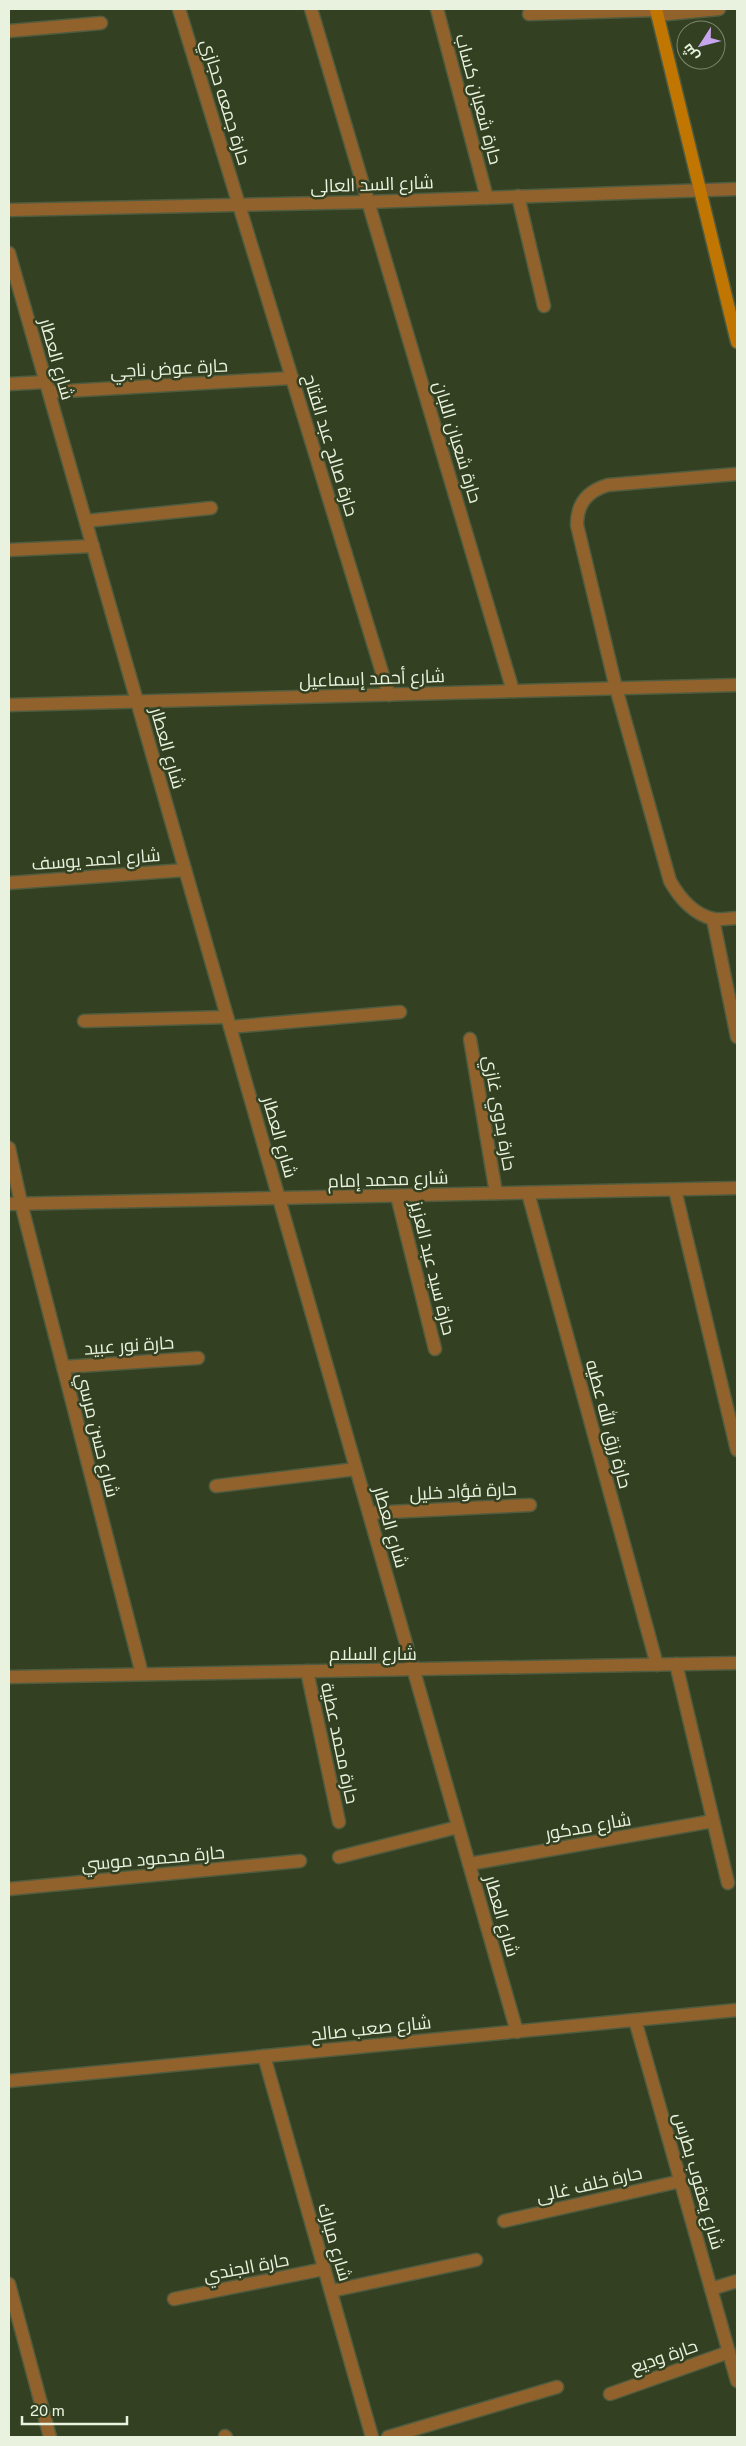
<svg xmlns="http://www.w3.org/2000/svg" width="746" height="2446" font-family="'Public Sans',Cairo,sans-serif">
<style>
.lines{fill:none;stroke-linecap:round;stroke-linejoin:round}
.minor-casing{stroke:#505c3f;stroke-width:15}
.tertiary-casing{stroke:#505c3f;stroke-width:15}
.secondary-casing{stroke:#505c3f;stroke-width:15}
.minor{stroke:#92622d;stroke-width:12}
.tertiary{stroke:#92622d;stroke-width:12}
.secondary{stroke:#c27602;stroke-width:12}
.labels{text-anchor:middle;dominant-baseline:central;stroke-width:5;stroke-linejoin:round;paint-order:stroke}
.street-label{font-size:18px;fill:#e9f2df;stroke:#334021}
</style>
<rect width="100%" height="100%" fill="#334021"/>
<g class="lines">
<g class="minor-casing">
<g id="minor">
<path d="M 179,9 L 389,695"/>
<path d="M 311,9 L 513,691"/>
<path d="M 437,9 L 487,198"/>
<path d="M 529,14 L 656,10"/>
<path d="M 657,15 L 719,9"/>
<path d="M 9,31 L 101,23"/>
<path d="M 518,196 L 544,306"/>
<path d="M 9,210 L 368,202 L 737,189"/>
<path d="M 9,253 L 517,2032"/>
<path d="M 9,384 L 46,382"/>
<path d="M 49,392 L 292,378"/>
<path d="M 737,474 L 608,485 C 587,491 577,504 577,525 L 616,688 L 670,881 C 679,897 694,915 714,919 C 721,920 730,918 737,918"/>
<path d="M 86,521 L 211,508"/>
<path d="M 9,550 L 93,546"/>
<path d="M 9,883 L 185,870"/>
<path d="M 713,919 L 737,1037"/>
<path d="M 84,1021 L 227,1017"/>
<path d="M 230,1027 L 400,1012"/>
<path d="M 470,1039 L 496,1193"/>
<path d="M 9,1148 L 21,1203 L 142,1674"/>
<path d="M 675,1190 L 737,1450"/>
<path d="M 528,1193 L 657,1665"/>
<path d="M 397,1196 L 435,1349"/>
<path d="M 9,1204 L 737,1188"/>
<path d="M 63,1367 L 198,1358"/>
<path d="M 216,1486 L 356,1469"/>
<path d="M 369,1513 L 530,1505"/>
<path d="M 676,1664 L 728,1883"/>
<path d="M 307,1671 L 339,1822"/>
<path d="M 9,1677 L 737,1663"/>
<path d="M 339,1857 L 458,1827"/>
<path d="M 469,1864 L 713,1821"/>
<path d="M 9,1889 L 300,1861"/>
<path d="M 635,2020 L 737,2381"/>
<path d="M 264,2056 L 372,2437"/>
<path d="M 504,2221 L 681,2181"/>
<path d="M 9,2284 L 50,2437"/>
<path d="M 711,2289 L 737,2281"/>
<path d="M 331,2291 L 476,2260"/>
<path d="M 174,2299 L 324,2269"/>
<path d="M 610,2394 L 729,2352"/>
<path d="M 225,2436 L 226,2437"/>
<path d="M 388,2437 L 557,2387"/>
</g>
</g>
<g class="tertiary-casing">
<g id="tertiary">
<path d="M 9,705 L 737,685"/>
<path d="M 9,2081 L 737,2010"/>
</g>
</g>
<g class="secondary-casing">
<path id="secondary" d="M 656,9 L 737,342"/>
</g>
<use href="#minor" class="minor"/>
<use href="#tertiary" class="tertiary"/>
<use href="#secondary" class="secondary"/>
</g>
<g class="labels">
<g class="street-label">
<text transform="translate(479 99) rotate(75)">حارة شعبان كساب</text>
<text transform="translate(226 102) rotate(73)">حارة جمعه حجازي</text>
<text transform="translate(372 184) rotate(-2)">شارع السد العالى</text>
<text transform="translate(57 359) rotate(74)">شارع العطار</text>
<text transform="translate(169 368) rotate(-3)">حارة عوض ناجي</text>
<text transform="translate(458 442) rotate(73)">حارة شعبان اللبان</text>
<text transform="translate(331 445) rotate(73)">حارة صالح عبد الفتاح</text>
<text transform="translate(372 678) rotate(-2)">شارع أحمد إسماعيل</text>
<text transform="translate(168 748) rotate(74)">شارع العطار</text>
<text transform="translate(96 859) rotate(-4)">شارع احمد يوسف</text>
<text transform="translate(500 1113) rotate(80)">حارة بدوي غازي</text>
<text transform="translate(280 1137) rotate(74)">شارع العطار</text>
<text transform="translate(388 1179) rotate(-2)">شارع محمد إمام</text>
<text transform="translate(433 1268) rotate(76)">حارة سيد عبد العزيز</text>
<text transform="translate(129 1345) rotate(-4)">حارة نور عبيد</text>
<text transform="translate(609 1424) rotate(75)">حارة رزق الله عطيه</text>
<text transform="translate(98 1435) rotate(76)">شارع حسن مرسي</text>
<text transform="translate(463 1491) rotate(-3)">حارة فؤاد خليل</text>
<text transform="translate(391 1527) rotate(74)">شارع العطار</text>
<text x="373" y="1653">شارع السلام</text>
<text transform="translate(340 1743) rotate(78)">حارة محمد عطية</text>
<text transform="translate(588 1826) rotate(-10)">شارع مدكور</text>
<text transform="translate(153 1858) rotate(-5)">حارة محمود موسي</text>
<text transform="translate(502 1916) rotate(74)">شارع العطار</text>
<text transform="translate(371 2028) rotate(-6)">شارع صعب صالح</text>
<text transform="translate(699 2181) rotate(74)">شارع يعقوب بطرس</text>
<text transform="translate(589 2184) rotate(-13)">حارة خلف غالى</text>
<text transform="translate(335 2242) rotate(74)">شارع مبارك</text>
<text transform="translate(246 2267) rotate(-11)">حارة الجندي</text>
<text transform="translate(664 2356) rotate(-19)">حارة وديع</text>
</g>
</g>
<rect width="746" height="2446" fill="none" stroke="#e9f2df" stroke-width="20"/>
<g transform="translate(701 45) rotate(234)"><circle r="24" fill="#334021" stroke="#7c876d"/>
<path d="M0-4L9 19L0 12L-9 19Z" fill="#c9a5ee"/>
<text y="-8" font-size="14" font-weight="bold" text-anchor="middle" fill="#e9f2df">ش</text>
</g>
<path d="M22 2416v8h105v-8" fill="none" stroke="#e9f2df" stroke-width="2.5"/>
<text x="30" y="2416" font-size="15" fill="#e9f2df" stroke="#334021" stroke-width="4" paint-order="stroke">20 m</text>
</svg>
